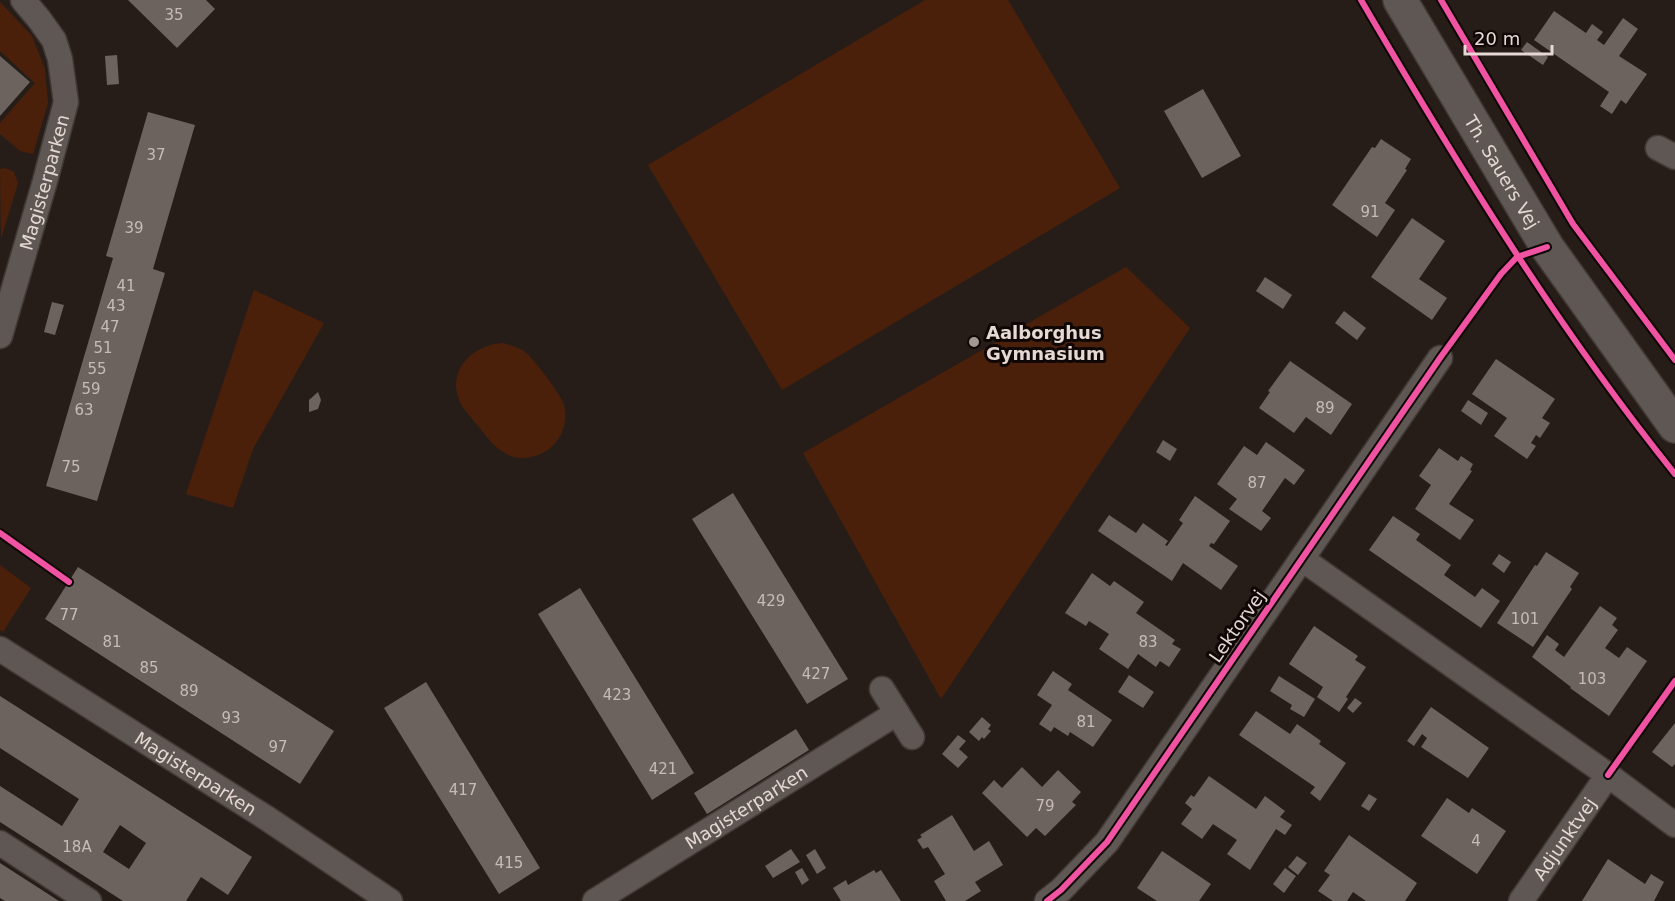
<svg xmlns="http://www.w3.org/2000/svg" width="1675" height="901" font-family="'DejaVu Sans',sans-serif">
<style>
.green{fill:#4b200b}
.building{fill:#6c635f;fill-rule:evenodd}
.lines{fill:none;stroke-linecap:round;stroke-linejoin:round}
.street-casing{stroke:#423a36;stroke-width:27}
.secondary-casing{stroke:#423a36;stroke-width:36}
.street{stroke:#5f5753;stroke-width:24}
.secondary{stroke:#5f5753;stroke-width:33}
.cycleway-casing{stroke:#0f0705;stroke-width:10}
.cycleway{stroke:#f153a3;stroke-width:6}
.poi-dot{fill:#a39792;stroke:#0f0705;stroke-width:2}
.labels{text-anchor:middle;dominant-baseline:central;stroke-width:6;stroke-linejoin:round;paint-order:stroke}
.number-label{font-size:15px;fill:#c8bbb6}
.street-label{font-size:18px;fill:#e6d8d3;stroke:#0f0705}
.poi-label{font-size:18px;font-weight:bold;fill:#e6d8d3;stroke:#0f0705;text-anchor:start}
</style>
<rect width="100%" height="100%" fill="#271d18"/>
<g class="green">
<path d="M 925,0 L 1008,0 L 1120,188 L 782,390 L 648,165 Z"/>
<path d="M 0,2 L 32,36 L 45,69 L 48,103 L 33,154 L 20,151 L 0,134 L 0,123 L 35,83 L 0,51 Z"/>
<path d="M 5,168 L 14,172 L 18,183 L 1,239 L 0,169 Z"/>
<path d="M 1126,267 L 1190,328 L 941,699 L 803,453 Z"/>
<path d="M 254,290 L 324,323 L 253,449 L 233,508 L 186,494 Z"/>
<path d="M 503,343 C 510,345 518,347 524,351 C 534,359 558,391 563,402 C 571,424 558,450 535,456 C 509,464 493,446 479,427 C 473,420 467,413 462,406 C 444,374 470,345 503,343 Z"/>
<path d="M 0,565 L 31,588 L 3,632 L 0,630 Z"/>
</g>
<g class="building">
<path d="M 128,0 L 206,0 L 215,9 L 177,48 Z"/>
<path d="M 1554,11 L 1586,33 L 1592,24 L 1603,32 L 1597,40 L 1604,45 L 1623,18 L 1638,29 L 1619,56 L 1647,74 L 1626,104 L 1621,100 L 1612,114 L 1600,106 L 1609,92 L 1534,40 Z"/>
<path d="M 1527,42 L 1548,57 L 1543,65 L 1521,50 Z"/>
<path d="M 117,55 L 119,84 L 107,85 L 105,56 Z"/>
<path d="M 0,56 L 30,82 L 0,116 Z"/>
<path d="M 1203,89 L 1241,156 L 1202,178 L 1164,111 Z"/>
<path d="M 148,112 L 195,125 L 153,269 L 165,273 L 97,501 L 46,486 L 113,258 L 106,256 Z"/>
<path d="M 1381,139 L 1411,159 L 1405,169 L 1407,170 L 1385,203 L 1395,210 L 1377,237 L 1332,205 L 1372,147 L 1375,148 Z"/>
<path d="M 1412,218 L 1445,241 L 1419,279 L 1447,298 L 1432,320 L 1371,277 Z"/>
<path d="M 1265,277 L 1292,295 L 1283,309 L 1256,291 Z"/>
<path d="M 52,302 L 64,305 L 55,335 L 44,332 Z"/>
<path d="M 1344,311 L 1366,328 L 1357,340 L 1335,323 Z"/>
<path d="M 1496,359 L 1555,399 L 1542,418 L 1550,423 L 1540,438 L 1536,435 L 1531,443 L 1536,446 L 1527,459 L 1494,436 L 1507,418 L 1472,394 Z"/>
<path d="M 1290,361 L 1352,404 L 1331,435 L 1306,417 L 1294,433 L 1259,408 L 1270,392 L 1268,391 Z"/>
<path d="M 318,392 L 321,400 L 318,409 L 309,412 L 309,400 Z"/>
<path d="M 1468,400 L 1488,413 L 1481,425 L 1461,411 Z"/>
<path d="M 1163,440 L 1177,449 L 1170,461 L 1156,452 Z"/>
<path d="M 1266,442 L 1305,470 L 1294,485 L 1285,478 L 1262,511 L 1271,518 L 1261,531 L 1229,509 L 1237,499 L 1217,484 L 1244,446 L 1257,455 Z"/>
<path d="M 1439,448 L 1458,461 L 1461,456 L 1473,464 L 1470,470 L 1472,471 L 1449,504 L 1474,520 L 1460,540 L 1415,509 L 1431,485 L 1419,476 Z"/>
<path d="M 733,493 L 848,679 L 807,704 L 692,519 Z"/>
<path d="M 1195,496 L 1230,521 L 1214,544 L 1211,543 L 1209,546 L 1238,566 L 1221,590 L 1183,563 L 1172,581 L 1098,531 L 1109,515 L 1136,533 L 1143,523 L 1168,541 L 1165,545 L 1167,546 L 1183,523 L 1179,520 Z"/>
<path d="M 1393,516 L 1420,534 L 1416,540 L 1451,565 L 1444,575 L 1475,597 L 1482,588 L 1500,601 L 1481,628 L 1369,550 Z"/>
<path d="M 1546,552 L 1579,573 L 1570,587 L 1572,589 L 1533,647 L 1497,623 L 1535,565 L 1537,566 Z"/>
<path d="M 1499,554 L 1511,562 L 1504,573 L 1492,564 Z"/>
<path d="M 78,567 L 334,731 L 300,784 L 45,619 Z"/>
<path d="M 1092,573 L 1110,586 L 1114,581 L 1144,602 L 1136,613 L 1175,640 L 1172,644 L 1181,649 L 1169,667 L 1160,661 L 1156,667 L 1138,654 L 1128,669 L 1099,649 L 1109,634 L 1089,621 L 1086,626 L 1065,613 Z"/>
<path d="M 580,588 L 694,773 L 652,800 L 538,614 Z"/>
<path d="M 1600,606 L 1617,618 L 1612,625 L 1618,630 L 1605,648 L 1619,658 L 1627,647 L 1647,661 L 1609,716 L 1570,688 L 1571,687 L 1532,657 L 1547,635 L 1559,644 L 1555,650 L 1564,657 Z"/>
<path d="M 1314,626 L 1358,656 L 1355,660 L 1366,667 L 1346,697 L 1348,699 L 1339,712 L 1317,697 L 1323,687 L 1289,664 Z"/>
<path d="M 1053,671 L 1072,684 L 1068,690 L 1112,720 L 1093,747 L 1070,732 L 1068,736 L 1054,727 L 1051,732 L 1039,724 L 1052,705 L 1037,695 Z"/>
<path d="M 1129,675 L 1154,692 L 1143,708 L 1118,692 Z"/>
<path d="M 1279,676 L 1315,699 L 1304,717 L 1290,709 L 1292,705 L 1270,691 Z"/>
<path d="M 426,682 L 540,868 L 499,894 L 384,708 Z"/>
<path d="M 0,696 L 252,857 L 228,895 L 201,877 L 186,901 L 123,901 L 0,822 L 0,786 L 62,826 L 79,799 L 0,748 ZM 120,825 L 146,843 L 129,869 L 103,852 Z"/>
<path d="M 1355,698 L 1362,703 L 1353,713 L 1347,708 Z"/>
<path d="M 1431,707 L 1489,748 L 1468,778 L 1421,747 L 1427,738 L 1422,734 L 1414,746 L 1407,741 Z"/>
<path d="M 1256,711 L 1290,734 L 1297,724 L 1321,741 L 1319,744 L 1346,763 L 1320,801 L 1310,793 L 1315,787 L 1239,735 Z"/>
<path d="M 982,717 L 991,725 L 988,729 L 991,731 L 984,739 L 982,737 L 979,741 L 969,732 Z"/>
<path d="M 1675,723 L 1675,764 L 1672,767 L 1652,752 Z"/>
<path d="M 796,729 L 809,750 L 707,814 L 694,793 Z"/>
<path d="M 958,735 L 966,741 L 959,749 L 968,757 L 958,768 L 942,754 Z"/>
<path d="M 1022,767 L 1042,787 L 1058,770 L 1081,792 L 1072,802 L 1076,805 L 1045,836 L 1036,828 L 1027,837 L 982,793 L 994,780 L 1002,788 Z"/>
<path d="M 1209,776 L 1256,809 L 1265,796 L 1285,811 L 1280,817 L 1292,825 L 1285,835 L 1276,829 L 1250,870 L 1227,854 L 1237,840 L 1213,824 L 1202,839 L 1181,824 L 1192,809 L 1185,803 L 1191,795 L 1194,797 Z"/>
<path d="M 1369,794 L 1377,799 L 1369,811 L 1361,806 Z"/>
<path d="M 1447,798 L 1469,813 L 1472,808 L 1506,831 L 1477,874 L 1421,836 Z"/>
<path d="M 952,815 L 974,851 L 989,841 L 1003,865 L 975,882 L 981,891 L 965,901 L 946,901 L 934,881 L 945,874 L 928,847 L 923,849 L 917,840 L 922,837 L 920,835 Z"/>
<path d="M 1349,835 L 1417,883 L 1405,901 L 1366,901 L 1353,892 L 1347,901 L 1333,901 L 1318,891 L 1330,875 L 1324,871 Z"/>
<path d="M 791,849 L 800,862 L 773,878 L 765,866 Z"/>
<path d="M 815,849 L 826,868 L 817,874 L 806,855 Z"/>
<path d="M 1162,851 L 1211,884 L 1199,901 L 1157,901 L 1137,888 Z"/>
<path d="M 1297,856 L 1307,863 L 1298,875 L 1288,867 Z"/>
<path d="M 1608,859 L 1645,884 L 1651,874 L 1664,882 L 1654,901 L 1582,901 Z"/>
<path d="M 0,863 L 59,901 L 5,901 L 0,898 Z"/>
<path d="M 802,868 L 809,880 L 802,885 L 795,872 Z"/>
<path d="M 1285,868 L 1296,876 L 1284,893 L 1273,884 Z"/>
<path d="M 874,870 L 876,873 L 881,870 L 901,901 L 841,901 L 833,888 L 846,880 L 848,885 Z"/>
</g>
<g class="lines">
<g class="street-casing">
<g id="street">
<path d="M 1658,148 L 1675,157"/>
<path id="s1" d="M 0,336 L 45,181 L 66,102 L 60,59 L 54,40 L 39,19 L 23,0"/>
<path d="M 1302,559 L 1608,775 L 1675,825"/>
<path id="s2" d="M 0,649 L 268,819 L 390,901"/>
<path d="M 882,689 L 912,737"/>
<path d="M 0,843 L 89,901"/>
<path id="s3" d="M 595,901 L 897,713"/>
<path d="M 1047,901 L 1061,890 L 1107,842 L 1440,358"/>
<path id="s4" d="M 1521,901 L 1608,775"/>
</g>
</g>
<g class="secondary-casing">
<g id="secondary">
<path id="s5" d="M 1400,0 L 1547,247 L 1675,426"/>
</g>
</g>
<use href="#street" class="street"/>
<use href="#secondary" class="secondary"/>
<g class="cycleway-casing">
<g id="cycleway">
<path d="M 1361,0 C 1457,164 1556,326 1675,474"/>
<path d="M 1441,0 L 1573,224 L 1675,360"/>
<path d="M 0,533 L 69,582"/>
<path d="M 1608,775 L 1675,681"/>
<path d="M 1047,901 L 1061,890 L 1107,842 L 1440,358 L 1501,274 L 1517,257 L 1547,247"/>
</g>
</g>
<use href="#cycleway" class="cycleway"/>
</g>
<circle class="poi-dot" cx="974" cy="342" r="6"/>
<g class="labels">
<g class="number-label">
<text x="174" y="15">35</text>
<text x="156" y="155">37</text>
<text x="1370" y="212">91</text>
<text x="134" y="228">39</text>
<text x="126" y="286">41</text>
<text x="116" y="306">43</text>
<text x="110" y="327">47</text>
<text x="103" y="348">51</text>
<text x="97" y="369">55</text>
<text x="91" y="389">59</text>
<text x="1325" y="408">89</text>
<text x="84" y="410">63</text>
<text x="71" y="467">75</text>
<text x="1257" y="483">87</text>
<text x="771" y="601">429</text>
<text x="69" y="615">77</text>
<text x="1525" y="619">101</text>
<text x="112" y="642">81</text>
<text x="1148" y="642">83</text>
<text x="149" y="668">85</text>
<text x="816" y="674">427</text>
<text x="1592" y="679">103</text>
<text x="189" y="691">89</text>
<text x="617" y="695">423</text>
<text x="231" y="718">93</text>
<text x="1086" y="722">81</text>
<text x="278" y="747">97</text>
<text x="663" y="769">421</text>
<text x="463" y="790">417</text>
<text x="1045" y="806">79</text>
<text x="1476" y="841">4</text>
<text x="77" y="847">18A</text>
<text x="509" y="863">415</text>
</g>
<g class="street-label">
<text stroke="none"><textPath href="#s5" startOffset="200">Th. Sauers Vej</textPath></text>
<text stroke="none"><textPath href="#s1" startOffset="160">Magisterparken</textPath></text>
<text transform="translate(1237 626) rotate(-55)">Lektorvej</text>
<text stroke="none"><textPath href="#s2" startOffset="232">Magisterparken</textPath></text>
<text stroke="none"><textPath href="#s3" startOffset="178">Magisterparken</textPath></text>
<text stroke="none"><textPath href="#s4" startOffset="76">Adjunktvej</textPath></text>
</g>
<g class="poi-label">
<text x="986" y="332">Aalborghus<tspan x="986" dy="21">Gymnasium</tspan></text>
</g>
</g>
<path d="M1465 45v9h87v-9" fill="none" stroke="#e6d8d3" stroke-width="3"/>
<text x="1474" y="45" font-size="18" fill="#e6d8d3" stroke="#0f0705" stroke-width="4.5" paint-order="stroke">20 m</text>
</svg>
